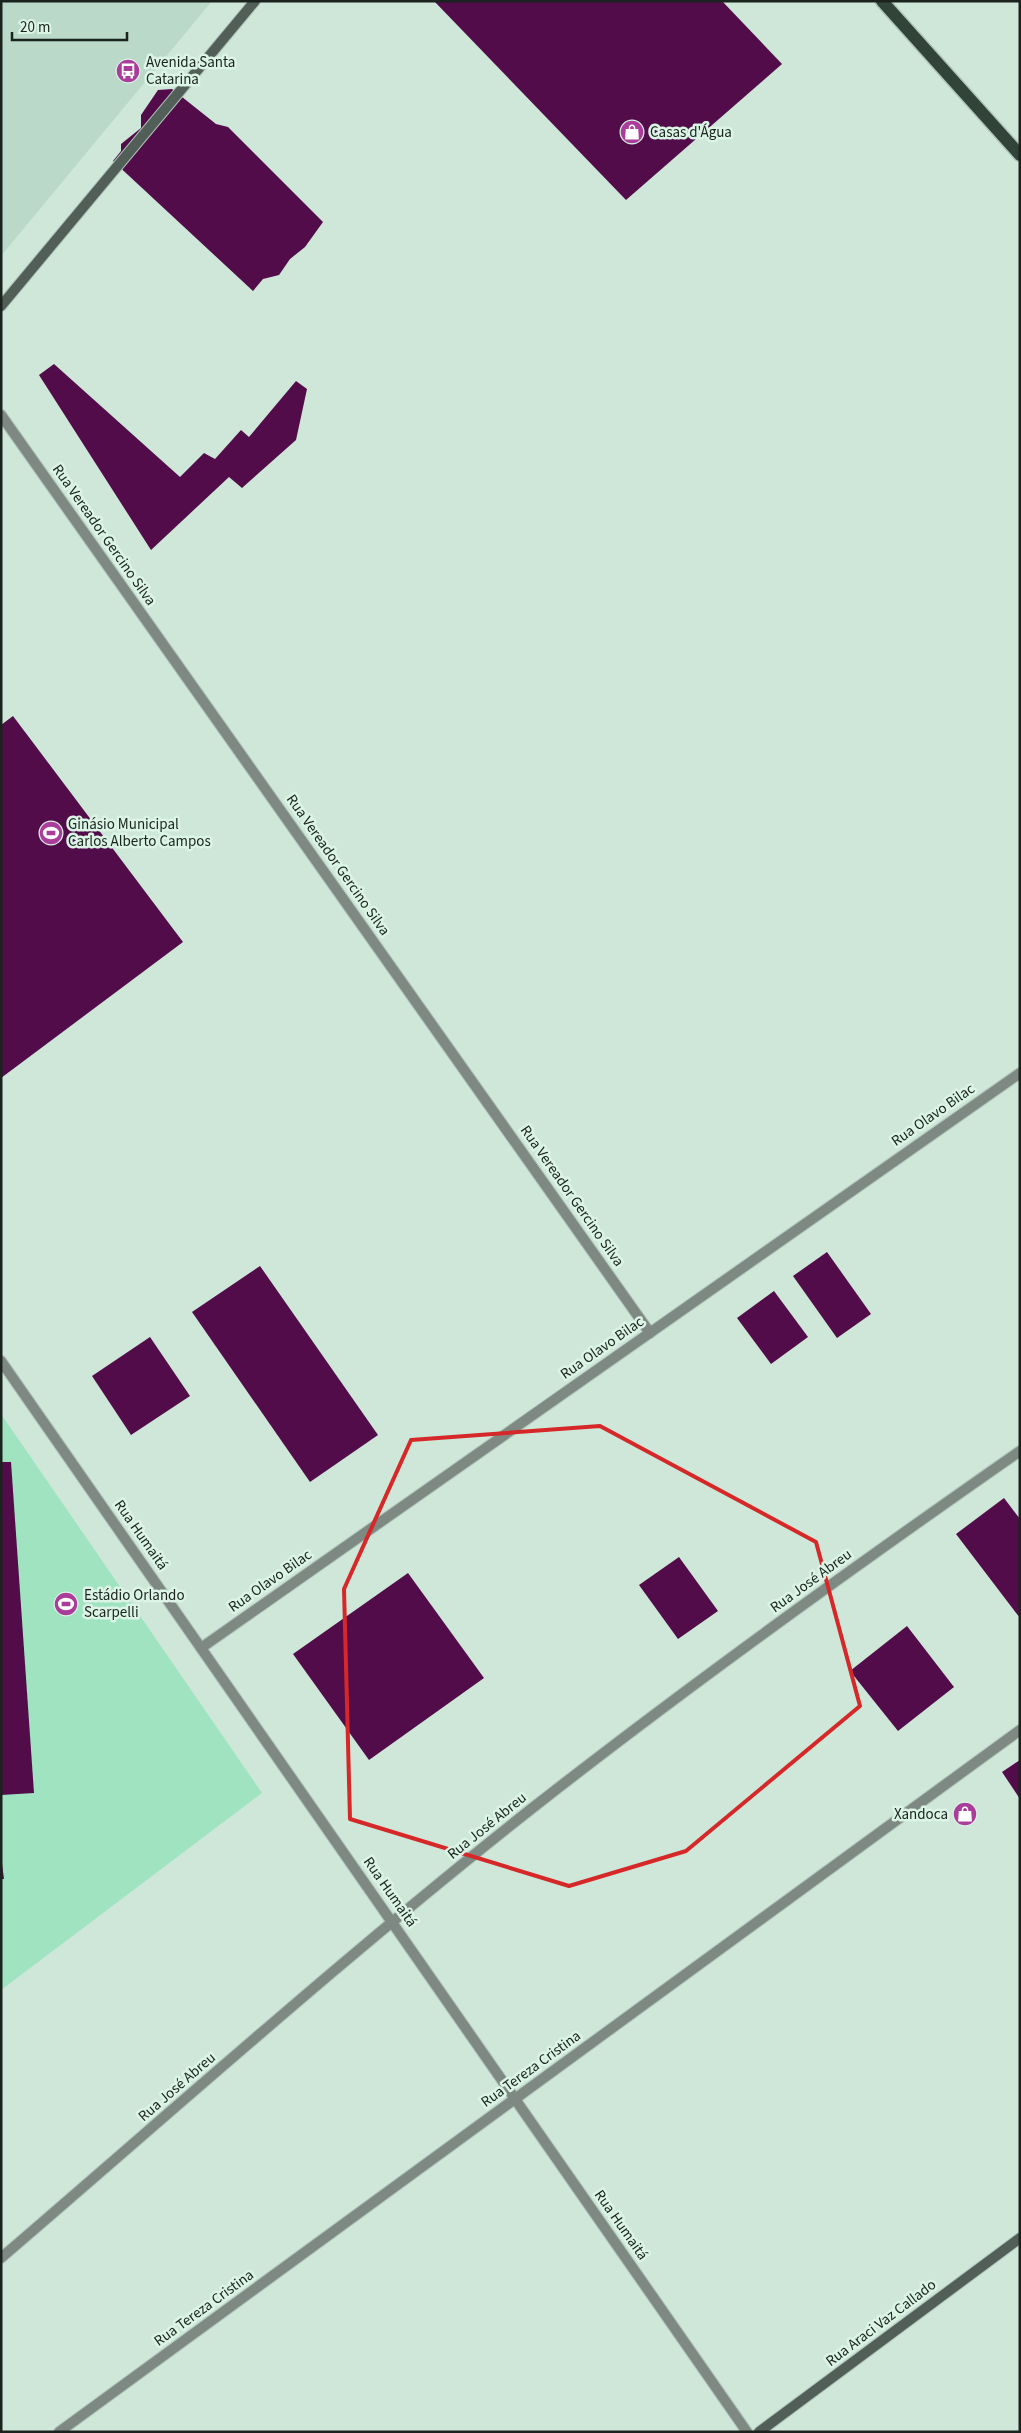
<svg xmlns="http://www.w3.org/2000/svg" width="1021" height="2433" font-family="'Source Sans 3',sans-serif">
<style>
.built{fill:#bad9c9}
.green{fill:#9fe3c0}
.building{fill:#520c49}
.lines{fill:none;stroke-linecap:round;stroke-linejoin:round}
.street-casing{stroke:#aec4b7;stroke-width:12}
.secondary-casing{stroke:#aec4b7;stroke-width:12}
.primary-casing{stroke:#aec4b7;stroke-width:15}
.street{stroke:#7f8983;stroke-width:10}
.secondary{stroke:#515f58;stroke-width:10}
.primary{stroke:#32433a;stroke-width:12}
.marked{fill:none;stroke:#d62828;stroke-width:4;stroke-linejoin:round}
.labels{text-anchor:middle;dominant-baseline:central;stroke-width:5;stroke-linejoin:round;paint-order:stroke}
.poi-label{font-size:15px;fill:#1a231e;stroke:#dbf4e6;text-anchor:start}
.street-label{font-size:15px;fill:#1a231e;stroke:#dbf4e6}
</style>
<rect width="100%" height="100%" fill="#cee7d9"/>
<path class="built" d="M 1,1 L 212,1 L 1,256 Z"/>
<path class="green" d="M 1,1414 L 262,1793 L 1,1990 Z"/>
<g class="building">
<path d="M 434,1 L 722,1 L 782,64 L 626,200 Z"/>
<path d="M 172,89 L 216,124 L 228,127 L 323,222 L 305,247 L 290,259 L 279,275 L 263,279 L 253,291 L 113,161 L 121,151 L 121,144 L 141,128 L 141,115 L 158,90 Z"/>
<path d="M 54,364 L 180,477 L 204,453 L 215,459 L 241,430 L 249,437 L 296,381 L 307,389 L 296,440 L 242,488 L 229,477 L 151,550 L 39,375 Z"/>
<path d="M 13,716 L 183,942 L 1,1078 L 1,725 Z"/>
<path d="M 827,1252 L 871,1314 L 837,1338 L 793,1276 Z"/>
<path d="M 260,1266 L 378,1435 L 310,1482 L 192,1312 Z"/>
<path d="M 774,1291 L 808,1337 L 771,1364 L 737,1318 Z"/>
<path d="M 150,1337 L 190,1396 L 131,1435 L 92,1376 Z"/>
<path d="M 1,1462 L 11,1462 L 34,1793 L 1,1795 Z"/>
<path d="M 1004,1498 L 1020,1519 L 1020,1618 L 956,1534 Z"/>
<path d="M 679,1557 L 718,1611 L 678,1639 L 639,1585 Z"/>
<path d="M 408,1573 L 484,1678 L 369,1760 L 293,1654 Z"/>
<path d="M 907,1626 L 954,1687 L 898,1731 L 850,1671 Z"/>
<path d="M 1020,1760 L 1020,1799 L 1002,1772 Z"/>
<path d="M 1,1856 L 4,1879 L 1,1879 Z"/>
</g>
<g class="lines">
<g class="street-casing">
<g id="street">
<path d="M 1,415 L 650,1333"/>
<path d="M 1,1361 L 747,2432"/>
<path d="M 201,1648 L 1020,1073"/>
<path d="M 1,2258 C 178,2106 352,1950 535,1806 C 692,1683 855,1566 1020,1451"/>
<path d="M 59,2432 L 1020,1730"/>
</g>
</g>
<g class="secondary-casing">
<g id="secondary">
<path d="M 1,306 L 255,1"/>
<path d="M 759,2432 L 1020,2238"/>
</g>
</g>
<g class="primary-casing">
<path id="primary" d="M 882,1 L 1020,155"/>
</g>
<use href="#street" class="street"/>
<use href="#secondary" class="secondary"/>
<use href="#primary" class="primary"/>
</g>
<path class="marked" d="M 600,1426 L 816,1542 L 860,1706 L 686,1851 L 569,1886 L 350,1819 L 344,1589 L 411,1440 Z"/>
<defs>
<g id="bus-disc" transform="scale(1.25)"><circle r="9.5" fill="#aa3c9a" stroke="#dbf4e6"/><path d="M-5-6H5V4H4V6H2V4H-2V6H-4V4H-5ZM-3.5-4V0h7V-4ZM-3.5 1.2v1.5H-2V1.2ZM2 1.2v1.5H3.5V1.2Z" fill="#fff"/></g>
<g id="shop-disc" transform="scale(1.25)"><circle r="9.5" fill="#aa3c9a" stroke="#dbf4e6"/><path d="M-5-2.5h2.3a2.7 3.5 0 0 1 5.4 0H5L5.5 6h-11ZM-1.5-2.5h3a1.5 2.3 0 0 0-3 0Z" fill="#fff"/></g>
<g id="stadium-disc" transform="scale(1.25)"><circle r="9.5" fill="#aa3c9a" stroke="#dbf4e6"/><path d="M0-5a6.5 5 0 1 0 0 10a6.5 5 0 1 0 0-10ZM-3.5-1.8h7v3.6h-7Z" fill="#fff"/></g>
</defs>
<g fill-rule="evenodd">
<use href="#bus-disc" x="128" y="71"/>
<use href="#shop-disc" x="632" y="132"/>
<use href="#stadium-disc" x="51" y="833"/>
<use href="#stadium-disc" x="66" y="1604"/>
<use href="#shop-disc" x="965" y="1814"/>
</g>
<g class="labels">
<g class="poi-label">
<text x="146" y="62">Avenida Santa<tspan x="146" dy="17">Catarina</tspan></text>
<text x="650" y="132">Casas d'Água</text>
<text x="68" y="824">Ginásio Municipal<tspan x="68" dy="17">Carlos Alberto Campos</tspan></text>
<text x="84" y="1595">Estádio Orlando<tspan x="84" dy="17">Scarpelli</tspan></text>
<text x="948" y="1814" text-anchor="end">Xandoca</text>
</g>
<g class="street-label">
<text transform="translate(104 535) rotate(55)">Rua Vereador Gercino Silva</text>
<text transform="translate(338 865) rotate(55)">Rua Vereador Gercino Silva</text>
<text transform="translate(933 1115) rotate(-35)">Rua Olavo Bilac</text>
<text transform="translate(572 1196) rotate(55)">Rua Vereador Gercino Silva</text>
<text transform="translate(602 1348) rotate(-35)">Rua Olavo Bilac</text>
<text transform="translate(141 1535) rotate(55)">Rua Humaitá</text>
<text transform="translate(270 1581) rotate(-35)">Rua Olavo Bilac</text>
<text transform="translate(811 1581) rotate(-36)">Rua José Abreu</text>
<text transform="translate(487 1826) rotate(-39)">Rua José Abreu</text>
<text transform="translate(390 1892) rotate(55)">Rua Humaitá</text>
<text transform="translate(531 2069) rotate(-36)">Rua Tereza Cristina</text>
<text transform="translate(177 2087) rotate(-41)">Rua José Abreu</text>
<text transform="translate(621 2225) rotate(55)">Rua Humaitá</text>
<text transform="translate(204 2308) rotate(-36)">Rua Tereza Cristina</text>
<text transform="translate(881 2323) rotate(-37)">Rua Araci Vaz Callado</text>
</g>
</g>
<rect width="1021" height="2433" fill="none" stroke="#1a231e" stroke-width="5"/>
<path d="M12 32v8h115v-8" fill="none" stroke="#1a231e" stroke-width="2.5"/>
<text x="20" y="32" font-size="15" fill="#1a231e" stroke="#dbf4e6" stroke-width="4" paint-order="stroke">20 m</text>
</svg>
